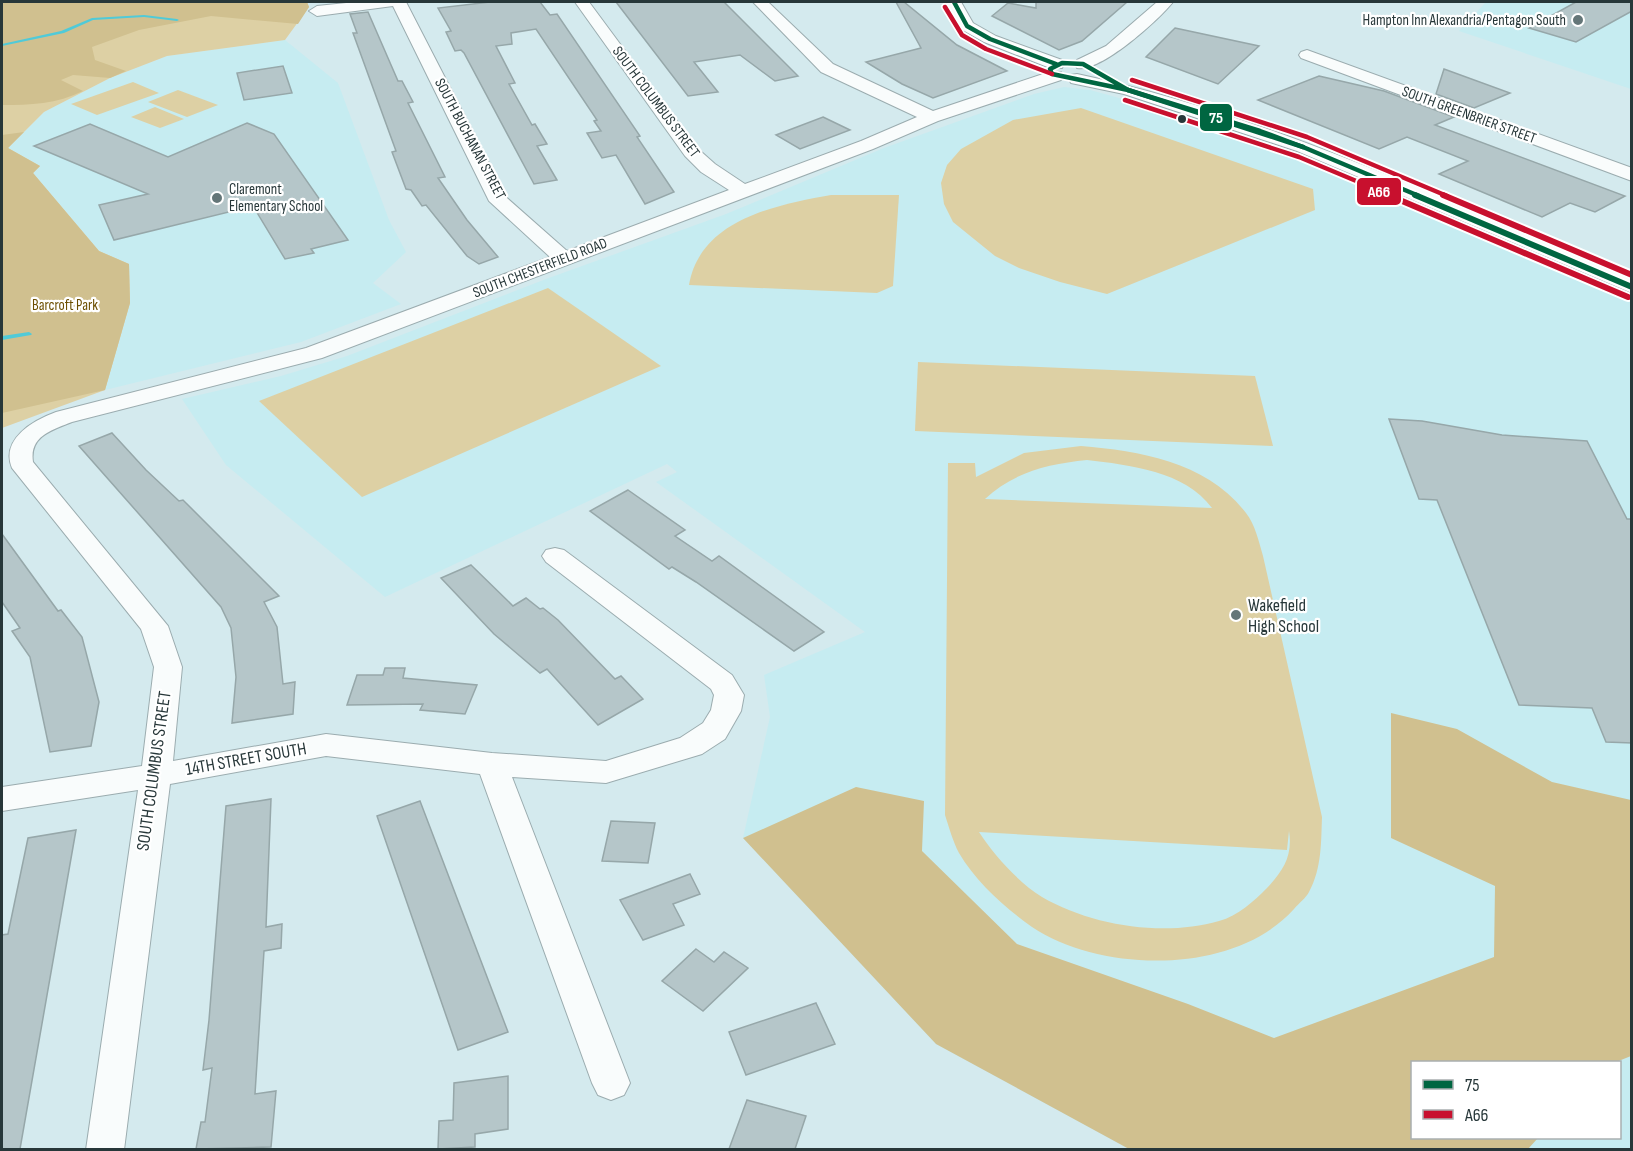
<svg xmlns="http://www.w3.org/2000/svg" width="1633" height="1151" font-family="'Sofia Sans Condensed',sans-serif">
<style>
.built{fill:#c6ecf1;fill-rule:evenodd}
.green{fill:#ddd0a4;fill-rule:evenodd}
.forest{fill:#d0c08f}
.lines{fill:none;stroke-linecap:round;stroke-linejoin:round}
.stream{fill:#50cad8;fill-rule:evenodd}
.building{fill:#b5c6c9;stroke:#96a7a9;stroke-width:1.5}
.street-casing{stroke:#9bacaf;stroke-width:2}
.street{fill:#f9fcfc;fill-rule:evenodd}
.bus-1-far1-casing{stroke:#fff;stroke-width:8}
.bus-1-casing{stroke:#fff;stroke-width:10}
.bus-2-far1-casing{stroke:#fff;stroke-width:8}
.bus-2-casing{stroke:#fff;stroke-width:10}
.bus-1-far1{stroke:#006641;stroke-width:4.5}
.bus-1{stroke:#006641;stroke-width:6}
.bus-2-far1{stroke:#c8102e;stroke-width:4.5}
.bus-2{stroke:#c8102e;stroke-width:6}
.poi-dot{fill:#647678;stroke:#fff;stroke-width:2}
.bus-dot{fill:#273739;stroke:#fff;stroke-width:2}
.labels{text-anchor:middle;dominant-baseline:central;stroke-width:4.5;stroke-linejoin:round;paint-order:stroke}
.far-poi-label{font-size:15px;fill:#273739;stroke:#fff;text-anchor:end}
.far-street-label{font-size:15px;fill:#273739;stroke:#fff}
.far-park-label{font-size:15px;fill:#6c4e01;stroke:#fff}
.poi-label{font-size:18px;fill:#273739;stroke:#fff;text-anchor:start}
.street-label{font-size:18px;fill:#273739;stroke:#fff}
.line-badge{stroke:#fff;stroke-width:2}
.badge-label{font-size:16px;text-anchor:middle;font-weight:bold;fill:#fff}
</style>
<rect width="100%" height="100%" fill="#d4eaee"/>
<g class="built">
<path d="M 1486,2 L 1631,2 L 1631,89 L 1459,31 Z"/>
<path d="M 285,40 L 338,83 L 389,220 L 406,252 L 373,283 L 401,304 L 301,342 L 105,390 L 130,303 L 129,264 L 99,251 L 33,173 L 40,166 L 8,148 L 44,112 L 110,78 L 167,56 Z"/>
<path d="M 1064,87 L 1090,90 L 1246,133 L 1631,296 L 1631,1149 L 1129,1149 L 936,1044 L 743,838 L 770,717 L 764,675 L 865,632 L 656,482 L 677,472 L 667,464 L 385,597 L 226,465 L 182,399 L 281,376 L 347,356 L 546,279 L 726,214 L 884,148 L 1034,94 ZM 1412,1062 L 1620,1062 L 1620,1138 L 1412,1138 Z"/>
</g>
<g class="green">
<path d="M 2,2 L 307,2 L 309,7 L 285,40 L 167,56 L 110,78 L 44,112 L 8,148 L 40,166 L 33,173 L 99,251 L 129,264 L 130,303 L 105,390 L 2,428 Z"/>
<path d="M 133,82 L 159,93 L 97,115 L 71,104 Z"/>
<path d="M 178,90 L 218,105 L 187,117 L 148,102 Z"/>
<path d="M 155,107 L 184,119 L 160,128 L 131,117 Z"/>
<path d="M 1081,108 L 1313,189 L 1315,210 L 1107,294 L 1060,282 L 1019,268 L 995,256 L 953,222 L 944,204 L 941,183 L 947,165 L 961,149 L 1013,120 Z"/>
<path d="M 831,195 L 899,195 L 893,286 L 877,293 L 689,285 C 700,220 775,205 831,195 Z"/>
<path d="M 548,288 L 661,366 L 362,497 L 259,401 Z"/>
<path d="M 918,362 L 1255,376 L 1273,446 L 915,431 Z"/>
<path d="M 1081,446 C 1141,451 1207,462 1246,513 C 1255,524 1259,542 1263,556 L 1322,817 C 1321,842 1322,868 1309,892 C 1306,898 1299,903 1294,909 C 1235,975 1103,974 1032,927 C 1005,908 976,882 959,853 C 953,842 949,827 945,815 L 948,463 L 975,463 L 976,477 L 1024,453 ZM 1087,460 C 1129,465 1185,471 1212,508 L 985,499 C 1014,472 1048,464 1087,460 ZM 1289,831 C 1293,856 1283,871 1267,888 C 1254,901 1238,916 1219,921 C 1164,937 1092,926 1042,897 C 1019,883 993,854 979,832 L 1287,850 Z"/>
</g>
<g class="forest">
<path d="M 2,2 L 307,2 L 309,7 L 298,24 L 211,16 L 139,30 L 92,47 L 95,60 L 126,71 L 110,78 L 73,75 L 61,80 L 83,91 C 57,104 30,105 2,105 Z"/>
<path d="M 24,132 L 8,148 L 40,166 L 33,173 L 99,251 L 129,264 L 130,303 L 105,390 L 2,413 L 2,135 Z"/>
<path d="M 1391,713 L 1457,729 L 1552,782 L 1631,800 L 1631,1056 L 1616,1062 L 1412,1062 L 1412,1138 L 1538,1138 L 1528,1149 L 1129,1149 L 936,1044 L 743,838 L 856,787 L 924,801 L 922,851 L 1017,944 L 1188,1004 L 1274,1038 L 1494,957 L 1495,886 L 1391,838 Z"/>
</g>
<g class="lines">
<g class="stream">
<path d="M 144,15 L 177,19 L 179,20 L 177,21 L 144,17 L 93,20 L 64,33 L 2,46 L 2,44 L 61,31 L 92,18 Z"/>
<path d="M 29,332 L 32,334 L 31,335 L 2,340 L 2,336 Z"/>
</g>
</g>
<g class="building">
<path d="M 490,2 L 540,2 L 550,15 L 557,14 L 640,136 L 637,137 L 674,192 L 645,204 L 616,155 L 602,158 L 587,133 L 601,131 L 594,121 L 597,120 L 536,29 L 511,33 L 512,44 L 496,46 L 515,83 L 509,84 L 532,125 L 535,124 L 547,144 L 537,146 L 557,180 L 534,184 L 464,53 L 461,50 L 455,51 L 446,32 L 451,31 L 438,8 Z"/>
<path d="M 616,2 L 724,2 L 798,76 L 775,81 L 740,55 L 694,62 L 718,92 L 688,96 Z"/>
<path d="M 896,2 L 904,2 L 957,45 L 1007,71 L 933,98 L 902,84 L 866,62 L 921,48 Z"/>
<path d="M 1036,2 L 1127,2 L 1082,41 L 1059,50 L 992,16 L 1008,3 L 1036,8 Z"/>
<path d="M 1576,2 L 1632,2 L 1632,11 L 1576,42 L 1529,28 Z"/>
<path d="M 368,12 L 398,81 L 402,81 L 413,102 L 408,103 L 445,177 L 438,178 L 467,220 L 498,257 L 479,264 L 467,256 L 426,205 L 422,206 L 411,190 L 406,189 L 392,152 L 396,151 L 353,33 L 357,33 L 350,14 Z"/>
<path d="M 1175,28 L 1259,46 L 1218,84 L 1146,57 Z"/>
<path d="M 283,66 L 292,93 L 244,100 L 237,73 Z"/>
<path d="M 1444,69 L 1510,93 L 1474,108 L 1436,94 Z"/>
<path d="M 1319,76 L 1384,91 L 1454,117 L 1435,125 L 1625,196 L 1595,212 L 1570,203 L 1542,217 L 1439,174 L 1468,161 L 1407,137 L 1379,149 L 1258,100 Z"/>
<path d="M 823,117 L 850,130 L 800,149 L 776,135 Z"/>
<path d="M 247,123 L 274,134 L 348,240 L 311,249 L 314,253 L 285,259 L 253,206 L 114,240 L 99,205 L 148,194 L 34,146 L 90,124 L 168,157 Z"/>
<path d="M 1389,419 L 1422,421 L 1502,435 L 1587,441 L 1627,519 L 1632,519 L 1632,743 L 1606,742 L 1592,708 L 1519,705 L 1437,500 L 1419,499 Z"/>
<path d="M 112,433 L 146,470 L 179,501 L 183,500 L 279,596 L 264,602 L 277,627 L 283,684 L 295,682 L 293,714 L 232,723 L 236,677 L 231,628 L 221,607 L 79,446 Z"/>
<path d="M 628,490 L 685,530 L 675,536 L 712,561 L 719,556 L 824,632 L 794,651 L 696,582 L 672,567 L 669,569 L 590,511 Z"/>
<path d="M 2,534 L 58,611 L 61,610 L 82,637 L 99,702 L 91,746 L 50,752 L 30,657 L 12,631 L 20,628 L 2,602 Z"/>
<path d="M 471,565 L 513,606 L 526,598 L 540,609 L 543,608 L 558,620 L 615,679 L 621,676 L 643,699 L 598,725 L 547,669 L 540,673 L 494,634 L 441,578 Z"/>
<path d="M 385,668 L 405,668 L 403,678 L 477,685 L 465,714 L 420,710 L 423,704 L 347,705 L 357,675 L 383,675 Z"/>
<path d="M 271,799 L 266,927 L 282,924 L 281,948 L 264,951 L 255,1094 L 276,1091 L 271,1147 L 196,1149 L 201,1122 L 205,1122 L 212,1068 L 203,1070 L 209,1020 L 226,806 Z"/>
<path d="M 420,801 L 508,1032 L 458,1050 L 377,816 Z"/>
<path d="M 611,821 L 655,823 L 648,863 L 602,861 Z"/>
<path d="M 76,830 L 20,1149 L 2,1149 L 2,935 L 8,934 L 28,838 Z"/>
<path d="M 690,874 L 700,894 L 673,904 L 684,925 L 643,940 L 620,900 Z"/>
<path d="M 696,949 L 714,962 L 724,952 L 748,968 L 703,1011 L 662,981 Z"/>
<path d="M 816,1003 L 835,1044 L 746,1075 L 729,1032 Z"/>
<path d="M 508,1076 L 508,1129 L 475,1134 L 475,1147 L 438,1149 L 439,1121 L 453,1120 L 454,1083 Z"/>
<path d="M 747,1100 L 806,1116 L 795,1149 L 729,1149 Z"/>
</g>
<g class="lines">
<g class="street-casing">
<g id="street">
<path d="M 356,2 L 406,2 L 507,198 L 567,251 L 729,190 L 701,172 L 685,156 L 575,2 L 589,2 L 697,148 L 715,164 L 745,184 L 861,141 L 917,117 L 821,72 L 753,2 L 768,2 L 833,64 L 933,111 L 1049,72 L 1061,72 L 1063,76 L 1061,80 L 938,121 L 873,149 L 322,358 L 72,422 C 52,430 29,436 33,462 L 168,626 L 182,667 L 173,761 L 326,734 L 492,753 L 606,761 L 680,738 L 703,723 L 711,710 L 714,695 L 711,689 L 546,562 L 542,556 L 546,550 L 555,548 L 564,550 L 732,675 L 744,695 L 741,711 L 725,739 L 702,754 L 606,783 L 512,777 L 630,1083 L 624,1095 L 611,1100 L 598,1095 L 592,1083 L 480,774 L 326,756 L 170,784 L 124,1150 L 86,1150 L 138,790 L 2,811 L 2,787 L 142,766 L 154,667 L 141,629 L 12,468 C 0,439 34,420 56,412 L 306,348 L 550,257 L 489,201 L 393,6 L 317,16 L 309,11 L 317,6 Z"/>
<path d="M 946,2 L 961,2 L 973,23 L 996,36 L 1062,60 L 1064,64 L 1062,68 L 1050,68 L 984,42 L 961,29 Z"/>
<path d="M 1157,2 L 1173,2 C 1159,20 1100,73 1077,68 L 1075,64 L 1077,60 L 1106,46 Z"/>
<path d="M 1307,50 L 1632,168 L 1632,181 L 1301,58 L 1299,55 L 1301,52 Z"/>
<path d="M 1077,74 C 1270,115 1450,203 1632,279 L 1632,293 L 1297,151 L 1124,94 L 1071,83 L 1069,79 L 1071,75 Z"/>
</g>
</g>
<use href="#street" class="street"/>
<g class="bus-1-far1-casing">
<g id="bus-1-far1">
<path d="M 954,2 L 967,26 L 990,39 L 1056,64"/>
<path d="M 1062,63 L 1083,64 L 1128,90 L 1052,74 L 1050,69 Z"/>
<path d="M 1128,90 L 1260,131 L 1303,147"/>
<path d="M 1128,90 L 1303,147"/>
<path d="M 1303,147 L 1419,196"/>
</g>
</g>
<g class="bus-1-casing">
<path id="bus-1" d="M 1415,195 L 1632,287"/>
</g>
<g class="bus-2-far1-casing">
<g id="bus-2-far1">
<path d="M 945,7 L 962,35 L 986,49 L 1052,74"/>
<path d="M 1132,80 L 1307,137 L 1447,196"/>
<path d="M 1125,100 L 1299,157 L 1392,196"/>
</g>
</g>
<g class="bus-2-casing">
<g id="bus-2">
<path d="M 1388,195 L 1628,297"/>
<path d="M 1443,195 L 1632,275"/>
</g>
</g>
<use href="#bus-1-far1" class="bus-1-far1"/>
<use href="#bus-1" class="bus-1"/>
<use href="#bus-2-far1" class="bus-2-far1"/>
<use href="#bus-2" class="bus-2"/>
</g>
<g class="poi-dot">
<circle cx="1578" cy="20" r="6"/>
<circle cx="217" cy="198" r="6"/>
<circle cx="1236" cy="615" r="6"/>
</g>
<circle class="bus-dot" cx="1182" cy="119" r="5"/>
<g class="labels">
<g class="far-poi-label">
<text x="1566" y="20">Hampton Inn Alexandria/Pentagon South</text>
<text x="229" y="189" text-anchor="start">Claremont<tspan x="229" dy="17">Elementary School</tspan></text>
</g>
<g class="far-street-label">
<text transform="translate(656 102) rotate(53)">SOUTH COLUMBUS STREET</text>
<text transform="translate(1469 115) rotate(20)">SOUTH GREENBRIER STREET</text>
<text transform="translate(470 139) rotate(62)">SOUTH BUCHANAN STREET</text>
<text transform="translate(540 268) rotate(-21)">SOUTH CHESTERFIELD ROAD</text>
</g>
<g class="far-park-label">
<text x="65" y="305">Barcroft Park</text>
</g>
<g class="poi-label">
<text x="1248" y="605">Wakefield<tspan x="1248" dy="21">High School</tspan></text>
</g>
<g class="street-label">
<text transform="translate(246 759) rotate(-10)">14TH STREET SOUTH</text>
<text transform="translate(154 771) rotate(-82)">SOUTH COLUMBUS STREET</text>
</g>
</g>
<g class="line-badge">
<rect x="1199" y="103" width="34" height="29" rx="6" fill="#006641"/>
<rect x="1356" y="177" width="46" height="29" rx="6" fill="#c8102e"/>
</g>
<g class="badge-label">
<text x="1216" y="123">75</text>
<text x="1379" y="197">A66</text>
</g>
<rect width="1633" height="1151" fill="none" stroke="#273739" stroke-width="6"/>
<rect x="1411" y="1061" width="210" height="78" fill="#ffffff" stroke="#a9afb0" stroke-width="1.5"/>
<rect x="1423" y="1080" width="30" height="9" fill="#006641" stroke="#a9afb0" stroke-width="1.5"/>
<text x="1465" y="1091" font-size="18" fill="#273739">75</text>
<rect x="1423" y="1110" width="30" height="9" fill="#c8102e" stroke="#a9afb0" stroke-width="1.5"/>
<text x="1465" y="1121" font-size="18" fill="#273739">A66</text>
</svg>
